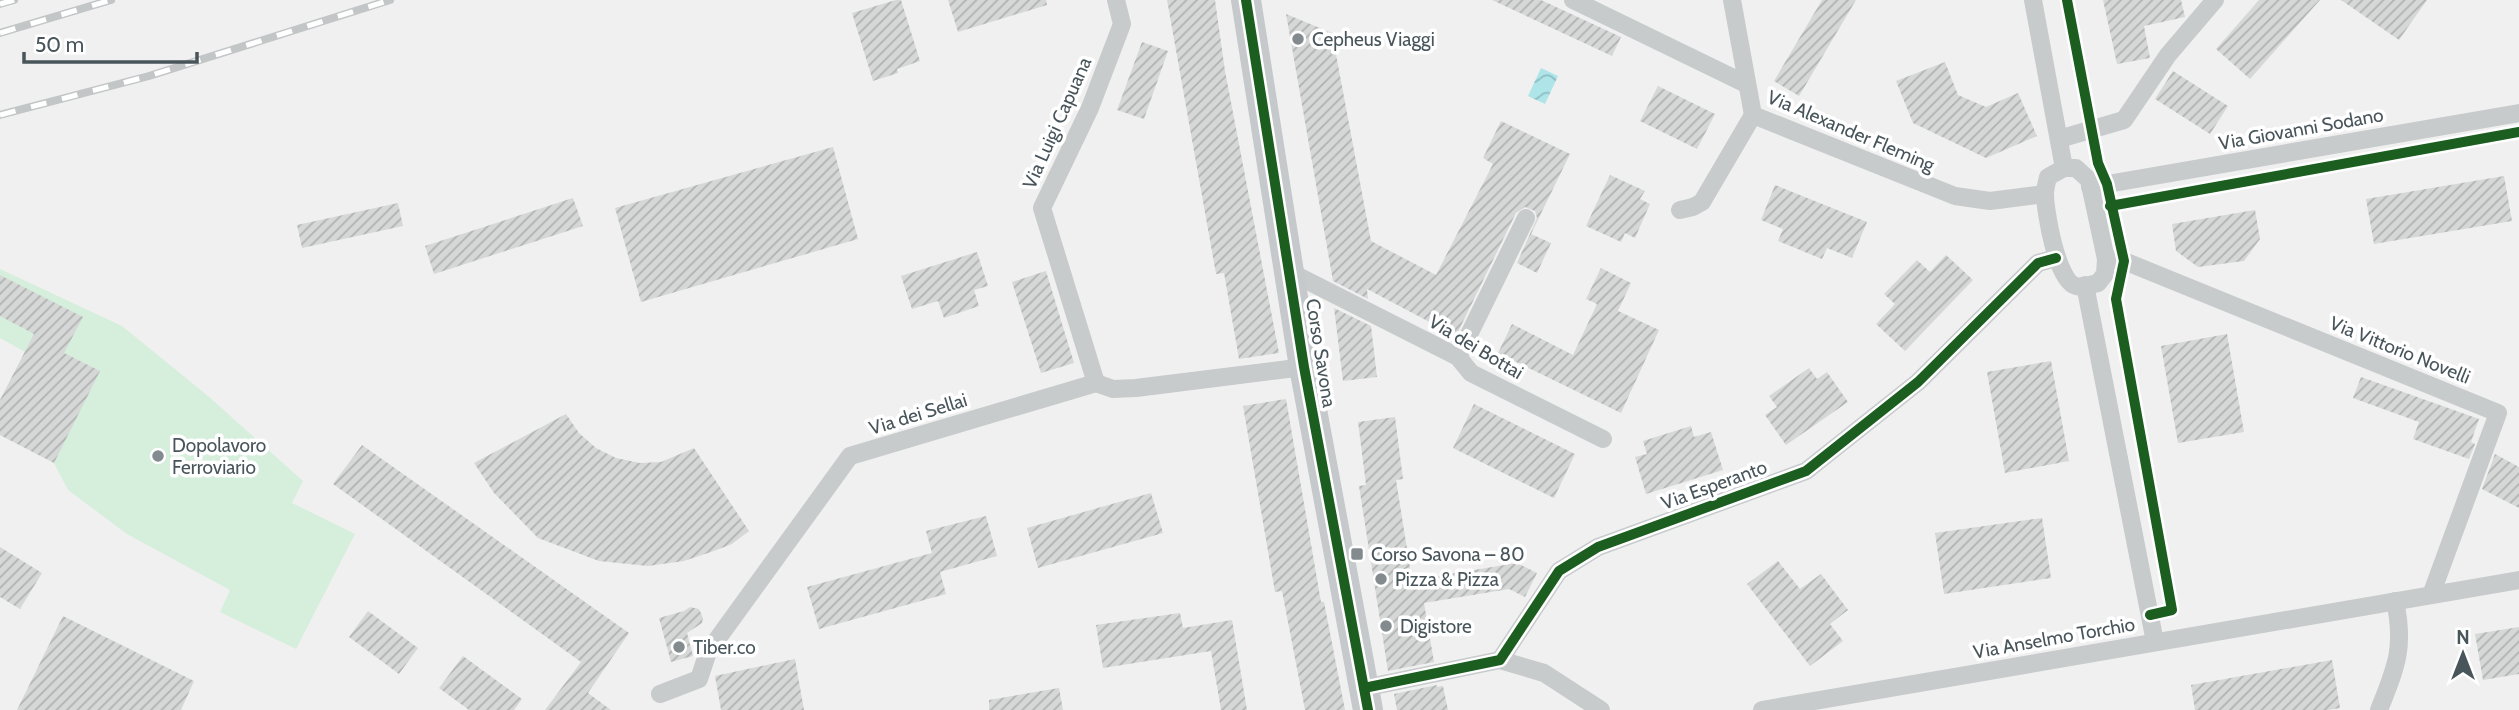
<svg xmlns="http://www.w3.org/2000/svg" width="2519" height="710" font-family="Cabin,sans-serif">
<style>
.park{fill:#d6eedc}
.water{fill:url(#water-waves)}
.building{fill:url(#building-hatch)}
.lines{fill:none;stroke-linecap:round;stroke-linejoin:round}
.minor{stroke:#c7cbcc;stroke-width:18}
.primary{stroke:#c6c9cb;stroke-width:30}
.rail-casing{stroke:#c3c6c7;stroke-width:8}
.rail{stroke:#fff;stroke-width:5;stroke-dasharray:16;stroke-linecap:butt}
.cycleway-casing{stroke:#fff;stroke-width:15}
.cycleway{stroke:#1b5e20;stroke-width:10}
.poi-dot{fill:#838b8f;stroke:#fff;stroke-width:2.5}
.labels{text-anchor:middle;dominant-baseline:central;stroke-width:7;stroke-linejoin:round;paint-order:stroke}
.poi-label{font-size:19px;fill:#48555b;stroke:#fff;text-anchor:start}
.street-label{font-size:19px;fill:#48555b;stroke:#fff}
</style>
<defs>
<pattern id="water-waves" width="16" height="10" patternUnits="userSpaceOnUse" patternTransform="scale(1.75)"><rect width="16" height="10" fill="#ade5e9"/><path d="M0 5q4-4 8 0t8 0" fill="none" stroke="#8fbcc0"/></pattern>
<pattern id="building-hatch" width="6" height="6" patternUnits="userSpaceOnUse" patternTransform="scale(1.75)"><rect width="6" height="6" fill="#d6d8d8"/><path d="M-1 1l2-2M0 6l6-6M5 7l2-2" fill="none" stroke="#b0b2b2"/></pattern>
</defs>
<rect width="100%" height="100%" fill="#f0f0f0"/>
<path class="park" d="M 0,269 L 122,326 L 208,396 L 303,481 L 292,503 L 355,534 L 296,649 L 220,612 L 230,590 L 127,534 L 68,490 L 54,463 L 0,435 L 0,400 L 25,352 L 0,338 Z"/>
<path class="water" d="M 1541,68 L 1558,76 L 1545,104 L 1528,96 Z"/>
<g class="building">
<path d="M 896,0 L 901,0 L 920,61 L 897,69 L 898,73 L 873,81 L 852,13 Z"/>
<path d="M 948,0 L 1046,0 L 1047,5 L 958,32 Z"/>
<path d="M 1167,0 L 1215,0 L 1225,71 L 1279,353 L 1239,359 L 1224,273 L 1216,274 Z"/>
<path d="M 1492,0 L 1541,0 L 1621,37 L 1612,56 Z"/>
<path d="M 1822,0 L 1856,0 L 1799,96 L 1774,81 Z"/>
<path d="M 2103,0 L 2181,0 L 2185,17 L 2144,26 L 2150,58 L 2117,64 Z"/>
<path d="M 2259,0 L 2320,0 L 2250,79 L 2216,49 Z"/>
<path d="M 2341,0 L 2427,0 L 2399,40 Z"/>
<path d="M 1286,14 L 1332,33 L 1371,241 L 1436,275 L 1493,164 L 1483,158 L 1501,121 L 1570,154 L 1531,234 L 1551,243 L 1537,273 L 1517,263 L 1537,218 L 1535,211 L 1525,207 L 1516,213 L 1456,336 L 1367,289 L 1368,299 L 1333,281 Z"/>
<path d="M 1142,42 L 1168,51 L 1144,119 L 1117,110 Z"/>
<path d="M 1945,62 L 1958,95 L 1986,107 L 2018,93 L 2037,136 L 1986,158 L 1913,123 L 1896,81 Z"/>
<path d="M 2173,71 L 2228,106 L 2210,134 L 2155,99 Z"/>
<path d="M 1658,86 L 1715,114 L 1697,149 L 1640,121 Z"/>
<path d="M 833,147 L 858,239 L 641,302 L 615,208 Z"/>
<path d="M 1610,175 L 1645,191 L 1640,199 L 1650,204 L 1635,238 L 1625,233 L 1621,242 L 1586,226 Z"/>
<path d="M 2504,176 L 2512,221 L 2374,244 L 2366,199 Z"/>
<path d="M 1775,185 L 1867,222 L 1852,258 L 1827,248 L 1822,259 L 1778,241 L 1783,229 L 1761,220 Z"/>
<path d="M 573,198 L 583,226 L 434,274 L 425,246 Z"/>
<path d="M 398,203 L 403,226 L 302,248 L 297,225 Z"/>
<path d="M 2255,210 L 2260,239 L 2244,261 L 2198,267 L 2176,251 L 2172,224 Z"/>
<path d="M 977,252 L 988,286 L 974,290 L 979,306 L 944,318 L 938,301 L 912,309 L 901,276 Z"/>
<path d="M 1946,255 L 1973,280 L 1905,351 L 1876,324 L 1895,304 L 1884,294 L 1917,260 L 1930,272 Z"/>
<path d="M 1601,268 L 1631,283 L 1618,311 L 1659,330 L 1621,413 L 1498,353 L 1512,324 L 1573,355 L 1597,304 L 1586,299 Z"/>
<path d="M 1046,271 L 1074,363 L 1041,373 L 1012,282 Z"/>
<path d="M 0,275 L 83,317 L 64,353 L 100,371 L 54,463 L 0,435 L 0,400 L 34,334 L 0,316 Z"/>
<path d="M 1334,308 L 1371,326 L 1377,377 L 1343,381 Z"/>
<path d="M 2227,334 L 2244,432 L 2178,443 L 2161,346 Z"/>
<path d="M 2051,361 L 2069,461 L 2005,473 L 1987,372 Z"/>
<path d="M 1809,368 L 1817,379 L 1827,372 L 1848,402 L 1786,445 L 1765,415 L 1777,407 L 1769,396 Z"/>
<path d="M 2361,377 L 2479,419 L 2471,442 L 2475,444 L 2469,459 L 2413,439 L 2419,422 L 2353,398 Z"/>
<path d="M 1286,399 L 1321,602 L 1324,602 L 1345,710 L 1305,710 L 1282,591 L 1275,592 L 1243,406 Z"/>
<path d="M 1474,404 L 1575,454 L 1554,498 L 1453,448 Z"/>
<path d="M 566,414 L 579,433 L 596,448 L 616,458 L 640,463 L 661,462 L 694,448 L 749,531 L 732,544 L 714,551 L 684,561 L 648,566 L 599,561 L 538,538 L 494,493 L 474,463 Z"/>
<path d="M 1395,417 L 1403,479 L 1396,480 L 1412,580 L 1517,563 L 1537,573 L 1525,597 L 1509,589 L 1424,603 L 1434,662 L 1388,671 L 1359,486 L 1366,485 L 1358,422 Z"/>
<path d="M 1691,426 L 1694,437 L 1711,432 L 1723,470 L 1646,494 L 1635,457 L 1647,454 L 1643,441 Z"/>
<path d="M 362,445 L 629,633 L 588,693 L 611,710 L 545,710 L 581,662 L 333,484 Z"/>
<path d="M 2495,454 L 2519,467 L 2519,508 L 2482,489 Z"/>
<path d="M 1151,493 L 1163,533 L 1038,568 L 1027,528 Z"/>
<path d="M 986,516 L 997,556 L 940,572 L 946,594 L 819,629 L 807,587 L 932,553 L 926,531 Z"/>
<path d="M 2042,518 L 2051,578 L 1944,594 L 1935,533 Z"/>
<path d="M 0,547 L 42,573 L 20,609 L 0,597 Z"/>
<path d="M 1778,561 L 1800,589 L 1821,574 L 1848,610 L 1830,624 L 1843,641 L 1810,666 L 1747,584 Z"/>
<path d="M 690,607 L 699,609 L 703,618 L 702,623 L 687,633 L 693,656 L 671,662 L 659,618 L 684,611 Z"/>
<path d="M 368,611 L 418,648 L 399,674 L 349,637 Z"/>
<path d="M 1180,613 L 1183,628 L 1232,620 L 1247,710 L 1221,710 L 1211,651 L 1103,668 L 1096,625 Z"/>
<path d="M 63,616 L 194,681 L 181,710 L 17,710 Z"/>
<path d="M 2519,627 L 2519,674 L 2483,680 L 2475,634 Z"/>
<path d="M 463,656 L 522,699 L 514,710 L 469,710 L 439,688 Z"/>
<path d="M 795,659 L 804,710 L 721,710 L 715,676 Z"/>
<path d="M 2332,660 L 2340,708 L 2329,710 L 2195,710 L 2191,685 Z"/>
<path d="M 1437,685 L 1437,687 L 1443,686 L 1448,710 L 1397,710 L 1394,694 Z"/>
<path d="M 1059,688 L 1063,710 L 989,710 L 989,700 Z"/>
</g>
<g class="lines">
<g class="minor">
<path d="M 1573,0 L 1746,84"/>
<path d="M 1732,0 L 1753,115 L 1955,196 L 1990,201 L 2045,194"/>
<path d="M 2033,0 L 2064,168"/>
<path d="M 2059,139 L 2124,120 L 2168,55 L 2215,0"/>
<path d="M 2064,168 L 2076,168 L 2089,180 L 2106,259 L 2105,274 L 2098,283 C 2092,284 2082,288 2076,286 C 2057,282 2045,211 2045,194 C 2045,188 2047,182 2048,177 Z"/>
<path d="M 2090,187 L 2519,113"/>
<path d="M 1680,210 L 1693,207 L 1702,202 L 1753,115"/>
<path d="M 2106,259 L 2124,261 L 2498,413 L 2431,595"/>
<path d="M 1290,272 L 1458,357 L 1471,373 L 1603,439"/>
<path d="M 2085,285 L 2155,642"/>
<path d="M 1458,357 L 1526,218"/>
<path d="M 1096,383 L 1042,208 L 1090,108 L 1122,24 L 1116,0"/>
<path d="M 1500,660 L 1544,673 L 1601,710"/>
<path d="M 1364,688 L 1500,660 L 1559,571 L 1598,547 L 1806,471 L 1918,382 L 2038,263 L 2056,258"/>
<path d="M 660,694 L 699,679 L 708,652 L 850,456 L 1096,383 L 1113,389 L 1136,388 L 1304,367"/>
<path d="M 1762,710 L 2519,580"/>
<path d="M 2379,710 C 2396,667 2405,648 2395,601"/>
</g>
<path class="primary" d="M 1246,0 L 1304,367 L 1368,710"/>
<g class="rail-casing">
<g id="rail">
<path d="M 0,4 L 14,0"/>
<path d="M 0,33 L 111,0"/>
<path d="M 0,115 L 149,76 L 390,0"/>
</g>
</g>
<use href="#rail" class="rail"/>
<g class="cycleway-casing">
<g id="cycleway">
<path d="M 1246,0 L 1304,367 L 1368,710"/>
<path d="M 2067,0 L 2098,163 L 2107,184 L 2124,261 L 2116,299 L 2172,610 L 2150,615"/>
<path d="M 2110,206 L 2519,132"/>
<path d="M 1364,688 L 1500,660 L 1559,571 L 1598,547 L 1806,471 L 1918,382 L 2038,263 L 2056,258"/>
</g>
</g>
<use href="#cycleway" class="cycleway"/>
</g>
<g class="poi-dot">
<circle cx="1298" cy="39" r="7"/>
<circle cx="158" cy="456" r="7"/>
<rect x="1350" y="547" width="14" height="14" rx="3.5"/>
<circle cx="1381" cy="579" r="7"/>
<circle cx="1386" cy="626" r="7"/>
<circle cx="679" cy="647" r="7"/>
</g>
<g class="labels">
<g class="poi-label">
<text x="1312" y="39">Cepheus Viaggi</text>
<text x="172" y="445">Dopolavoro<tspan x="172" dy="22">Ferroviario</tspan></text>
<text x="1371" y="554">Corso Savona – 80</text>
<text x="1395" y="579">Pizza &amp; Pizza</text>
<text x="1400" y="626">Digistore</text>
<text x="693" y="647">Tiber.co</text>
</g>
<g class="street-label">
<text transform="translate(1057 123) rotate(-66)">Via Luigi Capuana</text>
<text transform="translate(2301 129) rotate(-10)">Via Giovanni Sodano</text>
<text transform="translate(1851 131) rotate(23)">Via Alexander Fleming</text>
<text transform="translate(1476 347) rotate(31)">Via dei Bottai</text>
<text transform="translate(2400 350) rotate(22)">Via Vittorio Novelli</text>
<text transform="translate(1321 353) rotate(81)">Corso Savona</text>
<text transform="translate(918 414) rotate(-17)">Via dei Sellai</text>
<text transform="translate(1714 485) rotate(-20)">Via Esperanto</text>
<text transform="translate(2054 638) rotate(-10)">Via Anselmo Torchio</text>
</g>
</g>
<g transform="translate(2463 654)" stroke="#ffffff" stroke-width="5" paint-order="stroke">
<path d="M0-5L12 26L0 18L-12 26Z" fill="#48555b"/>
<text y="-10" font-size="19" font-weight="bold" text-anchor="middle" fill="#48555b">N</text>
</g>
<path d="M24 52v10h173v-10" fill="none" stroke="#48555b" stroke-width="3.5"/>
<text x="35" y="52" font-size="21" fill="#48555b" stroke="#ffffff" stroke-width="5" paint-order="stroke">50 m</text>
</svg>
